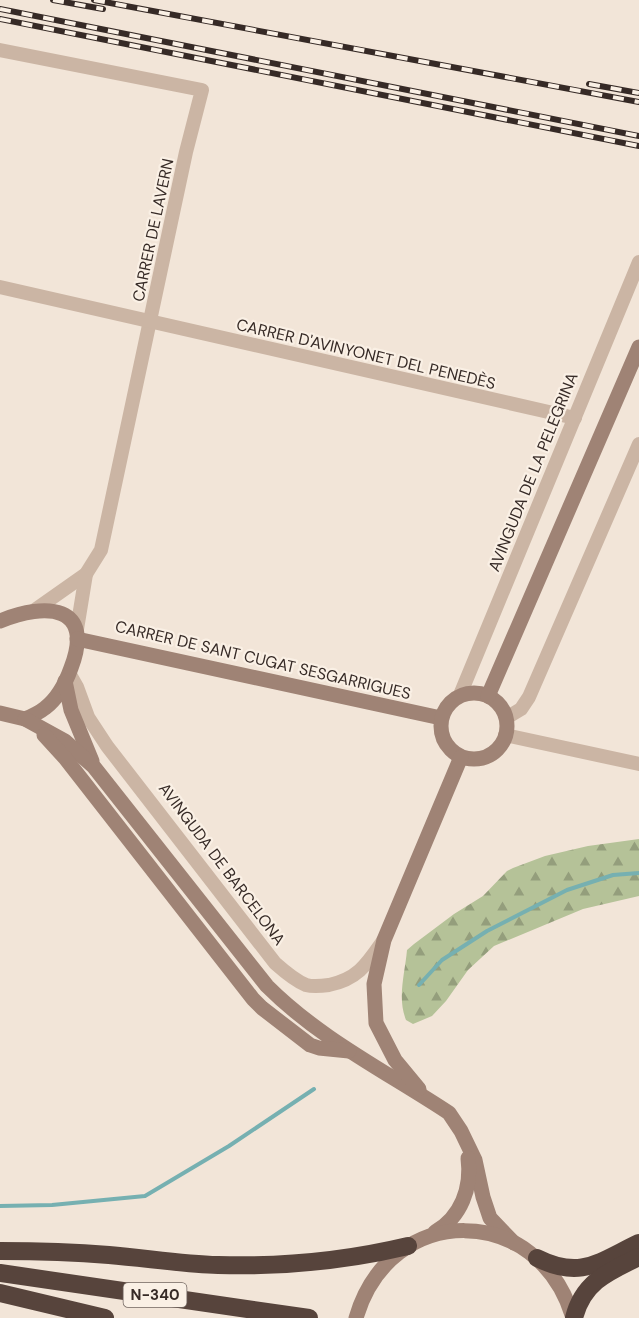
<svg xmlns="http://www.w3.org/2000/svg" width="639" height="1318" font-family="'DM Sans',sans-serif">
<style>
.forest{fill:url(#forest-firs)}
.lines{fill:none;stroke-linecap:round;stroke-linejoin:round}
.stream{stroke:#76b0b1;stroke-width:4}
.street{stroke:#cbb5a4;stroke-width:14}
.secondary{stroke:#9f8375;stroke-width:15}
.highway{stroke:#57443c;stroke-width:18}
.rail-casing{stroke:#362a26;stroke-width:6}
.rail{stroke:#faf0e5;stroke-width:4;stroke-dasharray:11;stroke-linecap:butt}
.labels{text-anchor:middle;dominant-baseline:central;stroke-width:4.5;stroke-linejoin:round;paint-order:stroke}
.shield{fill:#faf0e5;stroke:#71655f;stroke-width:1.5}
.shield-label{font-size:15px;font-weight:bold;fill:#362a26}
.street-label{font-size:16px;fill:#362a26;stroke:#faf0e5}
</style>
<defs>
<pattern id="forest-firs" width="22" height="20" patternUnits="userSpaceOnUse" patternTransform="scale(1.5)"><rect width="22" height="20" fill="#b5c298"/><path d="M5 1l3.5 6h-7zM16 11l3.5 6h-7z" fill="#949e7c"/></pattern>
</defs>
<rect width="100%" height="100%" fill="#f2e5d8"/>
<path class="forest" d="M 639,839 L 639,896 L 583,909 L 494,946 L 468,970 L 446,1001 L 432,1016 L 413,1024 L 406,1020 C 397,998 405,973 407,950 L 414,944 L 454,914 L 483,896 L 507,871 L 513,868 L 545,856 L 588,846 Z"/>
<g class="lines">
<g class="stream">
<path d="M 419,985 L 442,960 L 487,931 L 567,890 L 613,875 L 639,873"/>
<path d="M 0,1206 L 52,1205 L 145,1196 L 229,1146 L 314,1089"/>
</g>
<g class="street">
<path d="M 0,50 L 202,90 L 186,152 L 101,550 L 86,574 L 32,612"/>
<path d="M 0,287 L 575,418"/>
<path d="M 77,629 L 86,574"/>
<path d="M 69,673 L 77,687 L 88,717 L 107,746 L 275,963 C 284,971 294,980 306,985 C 313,987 322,986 329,985 C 358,979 367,964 383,941"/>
<path d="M 460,695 L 639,262"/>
<path d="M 506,718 L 521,709 L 529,697 L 639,444"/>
<path d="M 505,735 L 639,764"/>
</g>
<g class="secondary">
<path d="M 0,621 C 46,602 95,605 71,668 C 66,682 57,699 45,708 C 40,712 32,716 25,719 L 0,713"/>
<path d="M 77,639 L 441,718"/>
<path d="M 65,681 L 71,710 L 92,761"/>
<circle cx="474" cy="726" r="33"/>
<path d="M 488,696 L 639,347"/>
<path d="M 25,719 L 65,741 L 94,767 L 267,986 C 320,1039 387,1072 449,1113 L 461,1131 L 475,1160 L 483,1197 L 490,1218 L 514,1243"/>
<path d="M 44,735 L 65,758 L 253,999 L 262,1008 L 310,1045 L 319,1048 L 349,1051"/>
<path d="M 419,1089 L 395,1060 L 376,1023 L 374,984 L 384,940 L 461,757"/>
<path d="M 435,1232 C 461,1217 472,1188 468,1158"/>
<path d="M 356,1318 C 390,1201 539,1202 573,1318"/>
</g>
<g class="highway">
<path d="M 0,1251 C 37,1251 73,1252 109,1255 C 146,1258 182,1264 218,1265 C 283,1267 345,1261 408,1246"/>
<path d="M 537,1258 C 581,1280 599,1262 639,1243"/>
<path d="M 0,1273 L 309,1318"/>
<path d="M 0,1293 L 105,1318"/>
<path d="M 574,1318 C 583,1282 608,1272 639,1257"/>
</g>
<g class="rail-casing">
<g id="rail">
<path d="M 53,0 L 103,9"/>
<path d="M 94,0 L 639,102"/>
<path d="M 0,9 L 639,136"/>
<path d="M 0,19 L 639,146"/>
<path d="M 589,84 L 639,93"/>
</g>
</g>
<use href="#rail" class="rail"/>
</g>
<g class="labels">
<rect class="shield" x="123.5" y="1283" width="63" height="24" rx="4.5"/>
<g class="shield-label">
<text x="155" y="1295">N-340</text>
</g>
<g class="street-label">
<text transform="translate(153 230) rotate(-78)">CARRER DE LAVERN</text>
<text transform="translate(366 354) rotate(13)">CARRER D'AVINYONET DEL PENEDÈS</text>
<text transform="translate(533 472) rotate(-68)">AVINGUDA DE LA PELEGRINA</text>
<text transform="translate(263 660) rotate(13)">CARRER DE SANT CUGAT SESGARRIGUES</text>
<text transform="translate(222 864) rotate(53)">AVINGUDA DE BARCELONA</text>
</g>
</g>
</svg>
